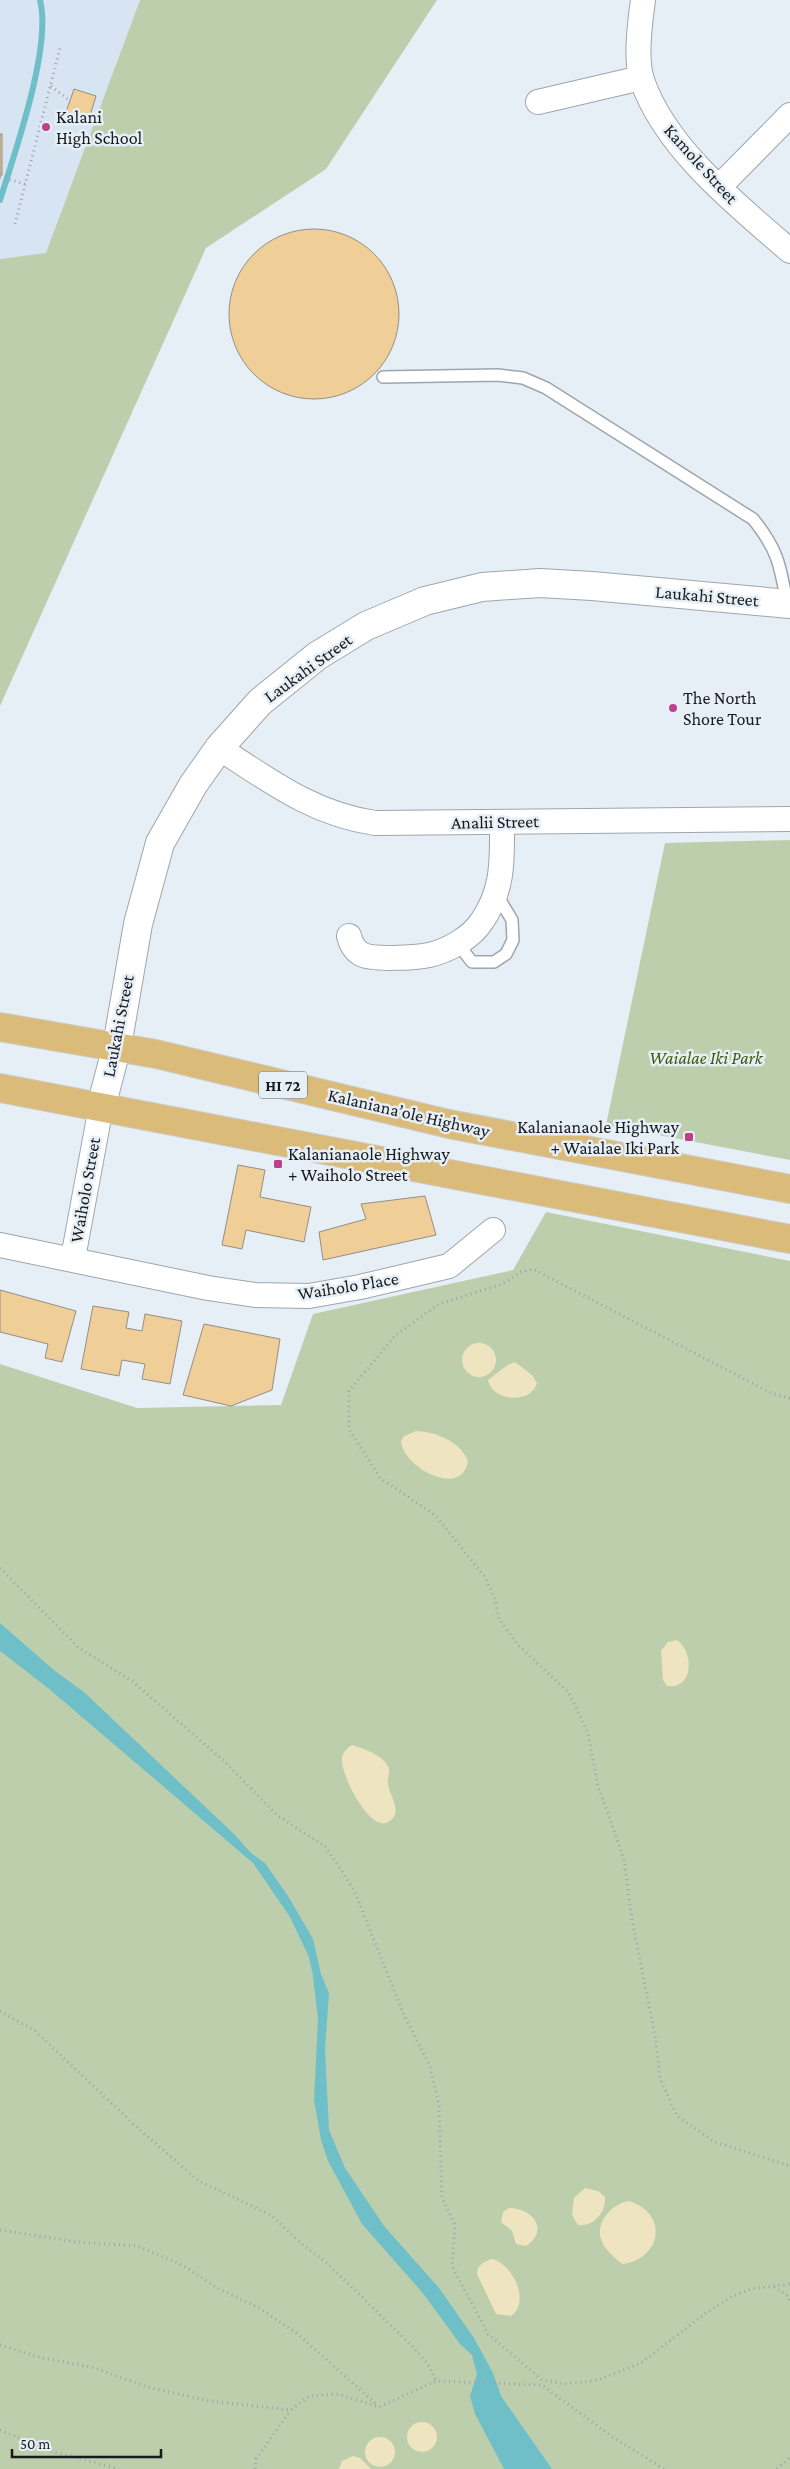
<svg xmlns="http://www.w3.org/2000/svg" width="790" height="2469" font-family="'Crimson Pro',serif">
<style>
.built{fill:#d7e4f1}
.green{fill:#bdceac}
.sand{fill:#eee4bf}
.water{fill:#6fbfc9}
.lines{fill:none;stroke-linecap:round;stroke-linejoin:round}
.stream{stroke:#6fbfc9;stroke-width:6}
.building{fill:#f0ce98;stroke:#938e86}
.service-casing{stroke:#9fa5ac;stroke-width:14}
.minor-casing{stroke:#9fa5ac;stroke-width:26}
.tertiary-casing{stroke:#9fa5ac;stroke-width:30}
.trunk-casing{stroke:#cccdcd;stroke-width:30}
.path{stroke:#9ea3a9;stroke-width:3;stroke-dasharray:1 4;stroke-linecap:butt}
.service{stroke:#fff;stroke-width:11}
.minor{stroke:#fff;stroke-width:24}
.tertiary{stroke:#fff;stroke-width:28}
.trunk{stroke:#dabb7a;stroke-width:28}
.poi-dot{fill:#bd3f8e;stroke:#e7eff6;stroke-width:2}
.labels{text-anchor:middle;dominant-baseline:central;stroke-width:5;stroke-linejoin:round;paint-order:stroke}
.shield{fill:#e7eff6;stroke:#565a5e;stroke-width:1}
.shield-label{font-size:16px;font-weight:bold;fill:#181a1d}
.poi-label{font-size:18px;fill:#181a1d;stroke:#e7eff6;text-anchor:start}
.street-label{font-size:18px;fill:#181a1d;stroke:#e7eff6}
.park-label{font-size:18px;font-style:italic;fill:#3b5a07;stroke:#e7eff6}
</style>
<rect width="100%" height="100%" fill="#e7eff6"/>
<path class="built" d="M 0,0 L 140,0 L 46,254 L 0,259 Z"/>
<g class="green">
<path d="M 140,0 L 437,0 L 326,169 L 206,248 L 0,706 L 0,259 L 46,253 Z"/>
<path d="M 790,840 L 790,1160 L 606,1125 L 665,843 Z"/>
<path d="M 546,1212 L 790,1261 L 790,2469 L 0,2469 L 0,1364 L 137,1408 L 281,1405 L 313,1314 L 513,1270 Z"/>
</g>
<g class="sand">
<circle cx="479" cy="1360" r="17"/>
<path d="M 515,1362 L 532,1375 L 537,1383 C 531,1405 491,1401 488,1380 L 509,1364 Z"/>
<path d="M 416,1431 C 436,1432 460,1441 468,1461 C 462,1499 403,1468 401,1441 L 404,1436 Z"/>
<path d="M 677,1640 C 694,1652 694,1690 667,1686 L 663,1680 L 661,1651 L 668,1642 Z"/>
<path d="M 352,1745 C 364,1749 381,1754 388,1766 C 391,1772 387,1778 388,1784 C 390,1797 404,1813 388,1822 C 370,1833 341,1775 342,1760 C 342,1753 346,1749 352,1745 Z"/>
<path d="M 585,2188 L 598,2191 L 605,2197 C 606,2212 594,2227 578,2225 L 572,2215 L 574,2198 Z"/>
<path d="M 629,2201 C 670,2214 661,2260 622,2264 C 614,2257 604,2249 601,2239 C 595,2222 613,2203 629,2201 Z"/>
<path d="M 509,2208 C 531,2208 551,2229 526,2246 L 516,2244 L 512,2231 L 501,2222 L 503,2212 Z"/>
<path d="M 492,2259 C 513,2264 531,2302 511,2316 L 496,2314 L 477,2274 C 478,2264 483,2262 492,2259 Z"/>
<circle cx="422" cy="2437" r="15"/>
<circle cx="380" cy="2452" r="15"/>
<path d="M 353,2456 L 360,2458 L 371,2469 L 339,2469 L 342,2461 Z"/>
</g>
<path class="water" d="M 0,1623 L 55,1671 L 85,1693 L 234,1834 L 251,1853 L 265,1863 L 288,1896 L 313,1939 L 321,1974 L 329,1993 L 325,2049 L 329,2130 L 345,2168 L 384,2226 L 439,2288 L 474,2338 L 493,2373 L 501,2396 L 552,2469 L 504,2469 L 475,2414 L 470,2396 L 477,2374 L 472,2355 L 460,2344 L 422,2292 L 362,2224 L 328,2161 L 321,2140 L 314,2100 L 318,2019 L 313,1976 L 309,1957 L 290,1917 L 253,1863 L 48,1688 L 0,1651 Z"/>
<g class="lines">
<path class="stream" d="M 0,200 C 15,152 52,47 40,0"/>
</g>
<g class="building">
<path d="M 74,89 L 96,96 L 89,119 L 66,112 Z"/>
<rect x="0" y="134" width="2" height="41"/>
<circle cx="314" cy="314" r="85"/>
<path d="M 238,1165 L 265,1170 L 260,1197 L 311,1207 L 304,1242 L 246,1230 L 242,1249 L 222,1245 Z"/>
<path d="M 425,1196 L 436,1235 L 323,1260 L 319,1232 L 366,1219 L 361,1204 Z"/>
<path d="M 0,1290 L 76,1311 L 62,1362 L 45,1358 L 48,1344 L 0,1332 Z"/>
<path d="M 93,1306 L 129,1312 L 126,1328 L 142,1331 L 145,1314 L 182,1321 L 170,1384 L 142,1379 L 145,1364 L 122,1360 L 119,1376 L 81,1369 Z"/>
<path d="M 204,1324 L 280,1339 L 272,1390 L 231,1406 L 183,1395 Z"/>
</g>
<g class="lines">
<g class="service-casing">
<g id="service">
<path d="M 383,377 L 498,375 L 523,378 L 546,388 L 753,519 C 778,550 780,565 787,603"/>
<path d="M 458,944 L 472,962 L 494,962 L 506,954 L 513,940 L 512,920 L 497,895"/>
</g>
</g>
<g class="minor-casing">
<g id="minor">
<path d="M 643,0 C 640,22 635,59 642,80 C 665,148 737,205 790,251"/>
<path d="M 538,102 L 641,78"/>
<path d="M 719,187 L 790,115"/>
<path d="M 219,748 C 270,781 313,814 375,823 L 790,819"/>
<path d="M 349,936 C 351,944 354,950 361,954 C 371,960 416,958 429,955 C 448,951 472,937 482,921 C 504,889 502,859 502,822"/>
<path d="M 0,1245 L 208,1288 L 255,1295 L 309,1296 L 360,1287 L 449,1266 L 493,1230"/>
<path d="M 73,1258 L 101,1107"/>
</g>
</g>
<g class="tertiary-casing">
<path id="tertiary" d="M 101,1107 L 117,1046 L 138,924 L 160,843 L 193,785 L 219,748 L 260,702 L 317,656 L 366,626 L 425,601 L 482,587 L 540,583 L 592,586 L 790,604"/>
</g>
<g class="trunk-casing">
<g id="trunk">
<path d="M 0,1027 L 156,1054 L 449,1124 L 790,1189"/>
<path d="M 0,1088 L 790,1239"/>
</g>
</g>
<g class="path">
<path d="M 51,86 L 70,101"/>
<path d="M 0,177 L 25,184"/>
<path d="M 15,224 L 60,48"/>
<path d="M 790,1398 L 771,1393 L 533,1269 L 520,1272 L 506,1282 L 493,1287 L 439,1304 L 396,1335 L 349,1391 L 349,1429 L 380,1478 L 435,1515 L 485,1577 L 495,1599 L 499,1619 L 518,1645 L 569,1693 L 588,1733 L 598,1786 L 624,1859 L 632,1920 L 656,2041 L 660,2078 L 677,2116 L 715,2142 L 790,2166"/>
<path d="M 0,1568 L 79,1648 L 132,1681 L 223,1760 L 278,1816 L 326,1847 L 354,1890 L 404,2015 L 430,2066 L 439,2106 L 442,2198 L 455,2225 L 452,2266 L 488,2334 L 542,2380 L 565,2384 L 598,2380 L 641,2363 L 706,2313 L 731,2297 L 751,2289 L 790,2284"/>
<path d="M 0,2011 L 35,2031 L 142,2132 L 199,2181 L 271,2215 L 304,2246 L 327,2263 L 414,2348 L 428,2364 L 436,2381"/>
<path d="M 0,2230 L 76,2242 L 138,2246 L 184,2266 L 219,2289 L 259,2308 L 298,2334 L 377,2405"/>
<path d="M 774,2287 L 788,2296 L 790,2304"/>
<path d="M 0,2345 L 38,2357 L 95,2368 L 147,2387 L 210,2401 L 291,2410 L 309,2396 L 338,2394 L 379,2407 L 436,2381 L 542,2385 L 611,2436 L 664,2469"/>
<path d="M 0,2430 L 51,2451 L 119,2469"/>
<path d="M 255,2469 L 256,2459 L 291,2410"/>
<path d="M 777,2469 L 790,2457"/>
</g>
<use href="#service" class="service"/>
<use href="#minor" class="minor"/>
<use href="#tertiary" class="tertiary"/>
<use href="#trunk" class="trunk"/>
</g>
<g class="poi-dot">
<circle cx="46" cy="127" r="5"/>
<circle cx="673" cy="708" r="5"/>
<rect x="684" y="1132" width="10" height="10" rx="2.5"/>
<rect x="273" y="1159" width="10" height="10" rx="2.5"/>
</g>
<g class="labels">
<rect class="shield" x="259" y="1071.5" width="48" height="27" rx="4"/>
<g class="shield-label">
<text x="283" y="1085">HI 72</text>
</g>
<g class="poi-label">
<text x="56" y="117">Kalani<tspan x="56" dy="21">High School</tspan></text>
<text x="683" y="698">The North<tspan x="683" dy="21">Shore Tour</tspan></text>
<text x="679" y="1127" text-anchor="end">Kalanianaole Highway<tspan x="679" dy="21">+ Waialae Iki Park</tspan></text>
<text x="288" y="1154">Kalanianaole Highway<tspan x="288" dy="21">+ Waiholo Street</tspan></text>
</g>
<g class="street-label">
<text transform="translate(701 164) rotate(48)">Kamole Street</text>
<text transform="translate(707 596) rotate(5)">Laukahi Street</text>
<text transform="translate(308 668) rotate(-36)">Laukahi Street</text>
<text transform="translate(495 822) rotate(-1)">Analii Street</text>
<text transform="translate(118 1026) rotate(-79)">Laukahi Street</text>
<text transform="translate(409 1113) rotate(13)">Kalaniana’ole Highway</text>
<text transform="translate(85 1190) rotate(-80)">Waiholo Street</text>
<text transform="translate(348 1286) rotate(-9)">Waiholo Place</text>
</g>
<g class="park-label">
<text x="706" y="1058">Waialae Iki Park</text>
</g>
</g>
<path d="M12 2449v8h149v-8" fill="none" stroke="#181a1d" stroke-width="2.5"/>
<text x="20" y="2449" font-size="15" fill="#181a1d" stroke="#e7eff6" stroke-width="4" paint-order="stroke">50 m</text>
</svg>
